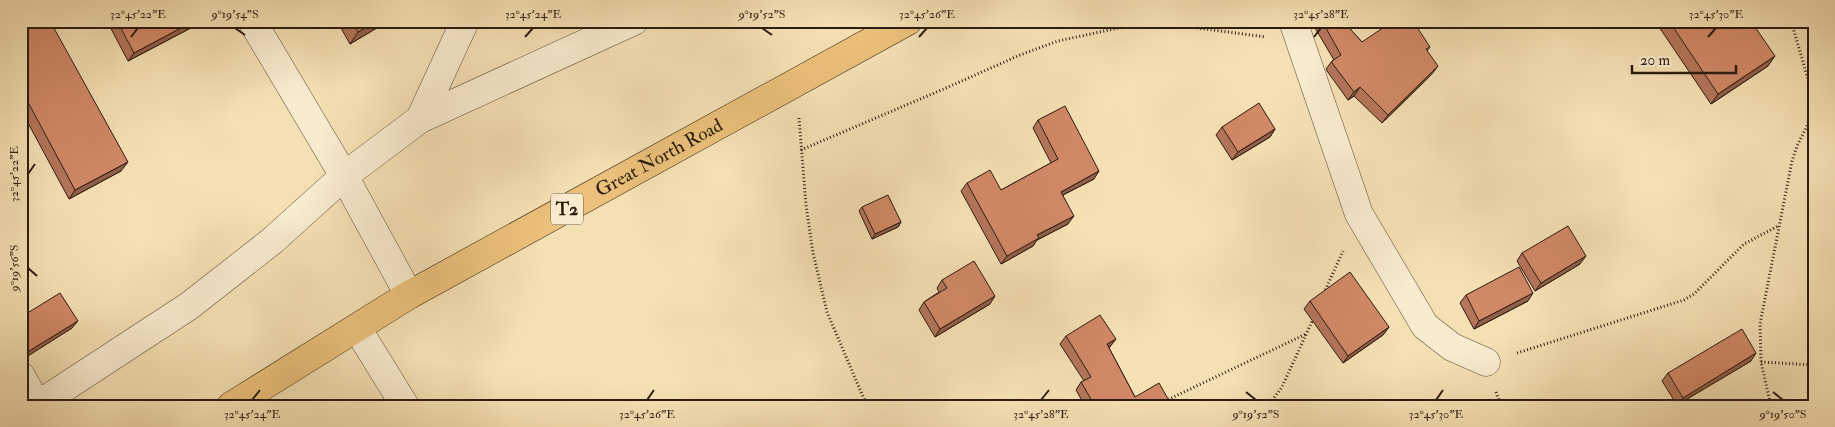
<svg xmlns="http://www.w3.org/2000/svg" width="1835" height="427" font-family="'IM FELL Double Pica',serif">
<style>
.lines{fill:none;stroke-linecap:round;stroke-linejoin:round}
.minor-casing{stroke:#5e4d39;stroke-width:29}
.highway-casing{stroke:#2b1c10;stroke-width:29}
.path{stroke:#2b1c10;stroke-width:3;stroke-dasharray:1 2.5;stroke-linecap:butt}
.minor{stroke:#f8ebce;stroke-width:28}
.highway{stroke:#eac07a;stroke-width:28}
.wall{fill:#b47559;stroke:#2b1c10}
.shaded-wall{fill:#925f48;stroke:#2b1c10}
.building{fill:#d18867;stroke:#2b1c10}
.ticks{fill:none;stroke:#2b1c10;stroke-width:2}
.labels{text-anchor:middle;dominant-baseline:central;stroke-width:5;stroke-linejoin:round;paint-order:stroke}
.shield{fill:#f8ebce;stroke:#685a49;stroke-width:1}
.shield-label{font-size:18px;font-weight:bold;fill:#2b1c10}
.street-label{font-size:19px;fill:#2b1c10;stroke:#f8ebce}
.neatline{fill:none;stroke:#2b1c10;stroke-width:2}
.ticks-label{font-size:12px;text-anchor:middle;fill:#2b1c10}
</style>
<rect width="100%" height="100%" fill="#f5e0b4"/>
<filter id="stains"><feTurbulence type="fractalNoise" baseFrequency=".004" numOctaves="4"/><feColorMatrix values="0 0 0 0 .2 0 0 0 0 .09 0 0 0 0 .02 0 0 0 .5 -.17"/></filter>
<radialGradient id="worn" r=".72"><stop offset=".6" stop-color="#630" stop-opacity="0"/><stop offset="1" stop-color="#630" stop-opacity=".3"/></radialGradient>
<g class="lines">
<g class="minor-casing">
<g id="minor">
<path d="M 252,21 L 344,176 L 409,295"/>
<path d="M 1293,21 L 1359,214 L 1425,326 L 1452,347 L 1486,362"/>
<path d="M 420,119 L 465,21"/>
<path d="M 357,328 L 405,406"/>
<path d="M 21,376 L 37,405"/>
<path d="M 36,406 L 189,306 L 272,241 L 344,176 L 420,119 L 634,21"/>
</g>
</g>
<g class="highway-casing">
<g id="highway">
<path id="s1" d="M 231,406 L 409,295 L 908,21"/>
</g>
</g>
<g class="path">
<path d="M 799,118 L 806,205 L 813,253 L 827,312 L 867,406"/>
<path d="M 801,150 L 946,88 L 1020,55 L 1058,41 L 1118,28 L 1160,23 L 1266,37"/>
<path d="M 1324,293 L 1343,251"/>
<path d="M 1517,353 L 1684,300 L 1694,294 L 1744,244 L 1778,226"/>
<path d="M 1761,362 L 1814,365"/>
<path d="M 1496,392 L 1501,406"/>
<path d="M 1165,401 L 1306,334"/>
<path d="M 1268,406 L 1282,387 L 1314,317"/>
<path d="M 1771,406 L 1761,362 L 1760,324 L 1792,161 L 1797,146 L 1808,124 L 1811,105 L 1811,89 L 1791,21"/>
</g>
<use href="#minor" class="minor"/>
<use href="#highway" class="highway"/>
</g>
<g class="wall">
<path d="M 21,21 L 121,171 L 69,199 L 21,110 Z"/>
<path d="M 107,21 L 204,21 L 128,61 Z"/>
<path d="M 337,21 L 387,21 L 385,23 L 350,44 Z"/>
<path d="M 1311,21 L 1343,21 L 1362,42 L 1430,47 L 1427,51 L 1432,74 L 1382,123 L 1354,96 L 1348,100 L 1327,71 L 1326,69 L 1332,61 L 1334,60 Z"/>
<path d="M 1655,21 L 1751,21 L 1768,66 L 1711,104 Z"/>
<path d="M 1038,120 L 1094,179 L 1063,195 L 1068,224 L 1037,240 L 1033,246 L 1001,264 L 961,191 L 967,183 L 1001,190 L 1051,163 L 1033,128 Z"/>
<path d="M 1222,127 L 1275,129 L 1270,137 L 1232,160 L 1216,135 Z"/>
<path d="M 862,207 L 901,222 L 898,227 L 872,239 L 859,211 Z"/>
<path d="M 1522,253 L 1580,264 L 1535,291 L 1517,261 Z"/>
<path d="M 942,280 L 990,304 L 935,337 L 919,310 L 924,302 L 939,292 L 937,288 Z"/>
<path d="M 1466,295 L 1528,301 L 1474,329 L 1460,303 Z"/>
<path d="M 1310,301 L 1389,327 L 1383,335 L 1343,363 L 1304,309 Z"/>
<path d="M 21,317 L 72,328 L 23,359 L 21,355 Z"/>
<path d="M 1066,336 L 1110,347 L 1109,348 L 1135,397 L 1172,406 L 1085,406 L 1076,390 L 1081,382 L 1084,381 L 1060,344 Z"/>
<path d="M 1751,361 L 1677,405 L 1662,381 L 1668,373 Z"/>
</g>
<g class="shaded-wall">
<path d="M 194,21 L 204,21 L 128,61 L 134,53 Z"/>
<path d="M 377,21 L 387,21 L 385,23 L 350,44 L 358,32 Z"/>
<path d="M 1775,56 L 1768,66 L 1711,104 L 1718,94 Z"/>
<path d="M 1438,66 L 1432,74 L 1382,123 L 1388,115 Z"/>
<path d="M 1360,87 L 1354,96 L 1348,100 L 1354,92 Z"/>
<path d="M 1275,129 L 1270,137 L 1232,160 L 1238,152 Z"/>
<path d="M 128,162 L 121,171 L 69,199 L 75,190 Z"/>
<path d="M 1099,171 L 1094,179 L 1055,199 L 1061,192 Z"/>
<path d="M 1074,216 L 1068,224 L 1037,240 L 1033,246 L 1001,264 L 1007,256 L 1037,235 Z"/>
<path d="M 901,222 L 898,227 L 872,239 L 875,234 Z"/>
<path d="M 1586,256 L 1580,264 L 1535,291 L 1541,283 Z"/>
<path d="M 1533,293 L 1528,301 L 1474,329 L 1479,321 Z"/>
<path d="M 995,296 L 990,304 L 935,337 L 940,329 Z"/>
<path d="M 78,321 L 72,328 L 23,359 L 29,351 Z"/>
<path d="M 1389,327 L 1383,335 L 1343,363 L 1348,356 Z"/>
<path d="M 1116,339 L 1110,347 L 1101,352 L 1107,344 Z"/>
<path d="M 1756,353 L 1751,361 L 1677,405 L 1683,398 Z"/>
</g>
<g class="building">
<path d="M 21,21 L 50,21 L 128,162 L 75,190 L 21,89 Z"/>
<path d="M 117,21 L 194,21 L 134,53 Z"/>
<path d="M 352,21 L 377,21 L 358,32 Z"/>
<path d="M 1322,21 L 1343,21 L 1362,42 L 1393,21 L 1413,21 L 1430,47 L 1426,49 L 1438,66 L 1388,115 L 1360,87 L 1354,92 L 1332,63 L 1332,61 L 1341,55 Z"/>
<path d="M 1669,21 L 1751,21 L 1775,56 L 1718,94 Z"/>
<path d="M 1259,103 L 1275,129 L 1238,152 L 1222,127 Z"/>
<path d="M 1065,106 L 1099,171 L 1061,192 L 1074,216 L 1037,235 L 1039,238 L 1007,256 L 967,183 L 990,170 L 1001,190 L 1058,159 L 1038,120 Z"/>
<path d="M 888,195 L 901,222 L 875,234 L 862,207 Z"/>
<path d="M 1568,226 L 1586,256 L 1541,283 L 1522,253 Z"/>
<path d="M 974,261 L 995,296 L 940,329 L 924,302 L 947,288 L 942,280 Z"/>
<path d="M 1519,267 L 1533,293 L 1479,321 L 1466,295 Z"/>
<path d="M 1350,272 L 1389,327 L 1348,356 L 1310,301 Z"/>
<path d="M 60,293 L 78,321 L 29,351 L 21,338 L 21,317 Z"/>
<path d="M 1100,315 L 1116,339 L 1107,344 L 1135,397 L 1159,383 L 1172,406 L 1095,406 L 1081,382 L 1091,377 L 1066,336 Z"/>
<path d="M 1742,329 L 1756,353 L 1683,398 L 1668,373 Z"/>
</g>
<path class="ticks" d="M 235,28 L 245,35M 762,28 L 772,35M 131,37 L 138,28M 525,37 L 533,28M 919,37 L 927,28M 1314,37 L 1321,28M 1708,37 L 1716,28M 28,174 L 35,164M 28,268 L 37,276M 1246,392 L 1256,400M 1773,392 L 1783,400M 252,400 L 260,390M 647,400 L 654,390M 1041,400 L 1049,390M 1436,400 L 1443,390"/>
<g class="labels">
<rect class="shield" x="551" y="193.5" width="32" height="31" rx="4"/>
<g class="shield-label">
<text x="567" y="209">T2</text>
</g>
<g class="street-label">
<text stroke="none"><textPath href="#s1" startOffset="495">Great North Road</textPath></text>
</g>
</g>
<rect width="1835" height="427" fill="none" stroke="#f5e0b4" stroke-width="55"/>
<path d="M1632 65v8h104v-8" fill="none" stroke="#2b1c10" stroke-width="2.5"/>
<text x="1640" y="65" font-size="15" fill="#2b1c10" stroke="#f8ebce" stroke-width="4" paint-order="stroke">20 m</text>
<rect x="28" y="28" width="1780" height="372" class="neatline"/>
<g class="ticks-label">
<text x="138" y="18">32°45'22"E</text>
<text x="235" y="18">9°19'54"S</text>
<text x="533" y="18">32°45'24"E</text>
<text x="762" y="18">9°19'52"S</text>
<text x="927" y="18">32°45'26"E</text>
<text x="1321" y="18">32°45'28"E</text>
<text x="1716" y="18">32°45'30"E</text>
<text transform="translate(14 174) rotate(-90)" y="4">32°45'22"E</text>
<text transform="translate(14 268) rotate(-90)" y="4">9°19'56"S</text>
<text x="252" y="418">32°45'24"E</text>
<text x="647" y="418">32°45'26"E</text>
<text x="1041" y="418">32°45'28"E</text>
<text x="1256" y="418">9°19'52"S</text>
<text x="1436" y="418">32°45'30"E</text>
<text x="1783" y="418">9°19'50"S</text>
</g>
<rect width="100%" height="100%" filter="url(#stains)"/>
<rect width="100%" height="100%" fill="url(#worn)"/>
</svg>
